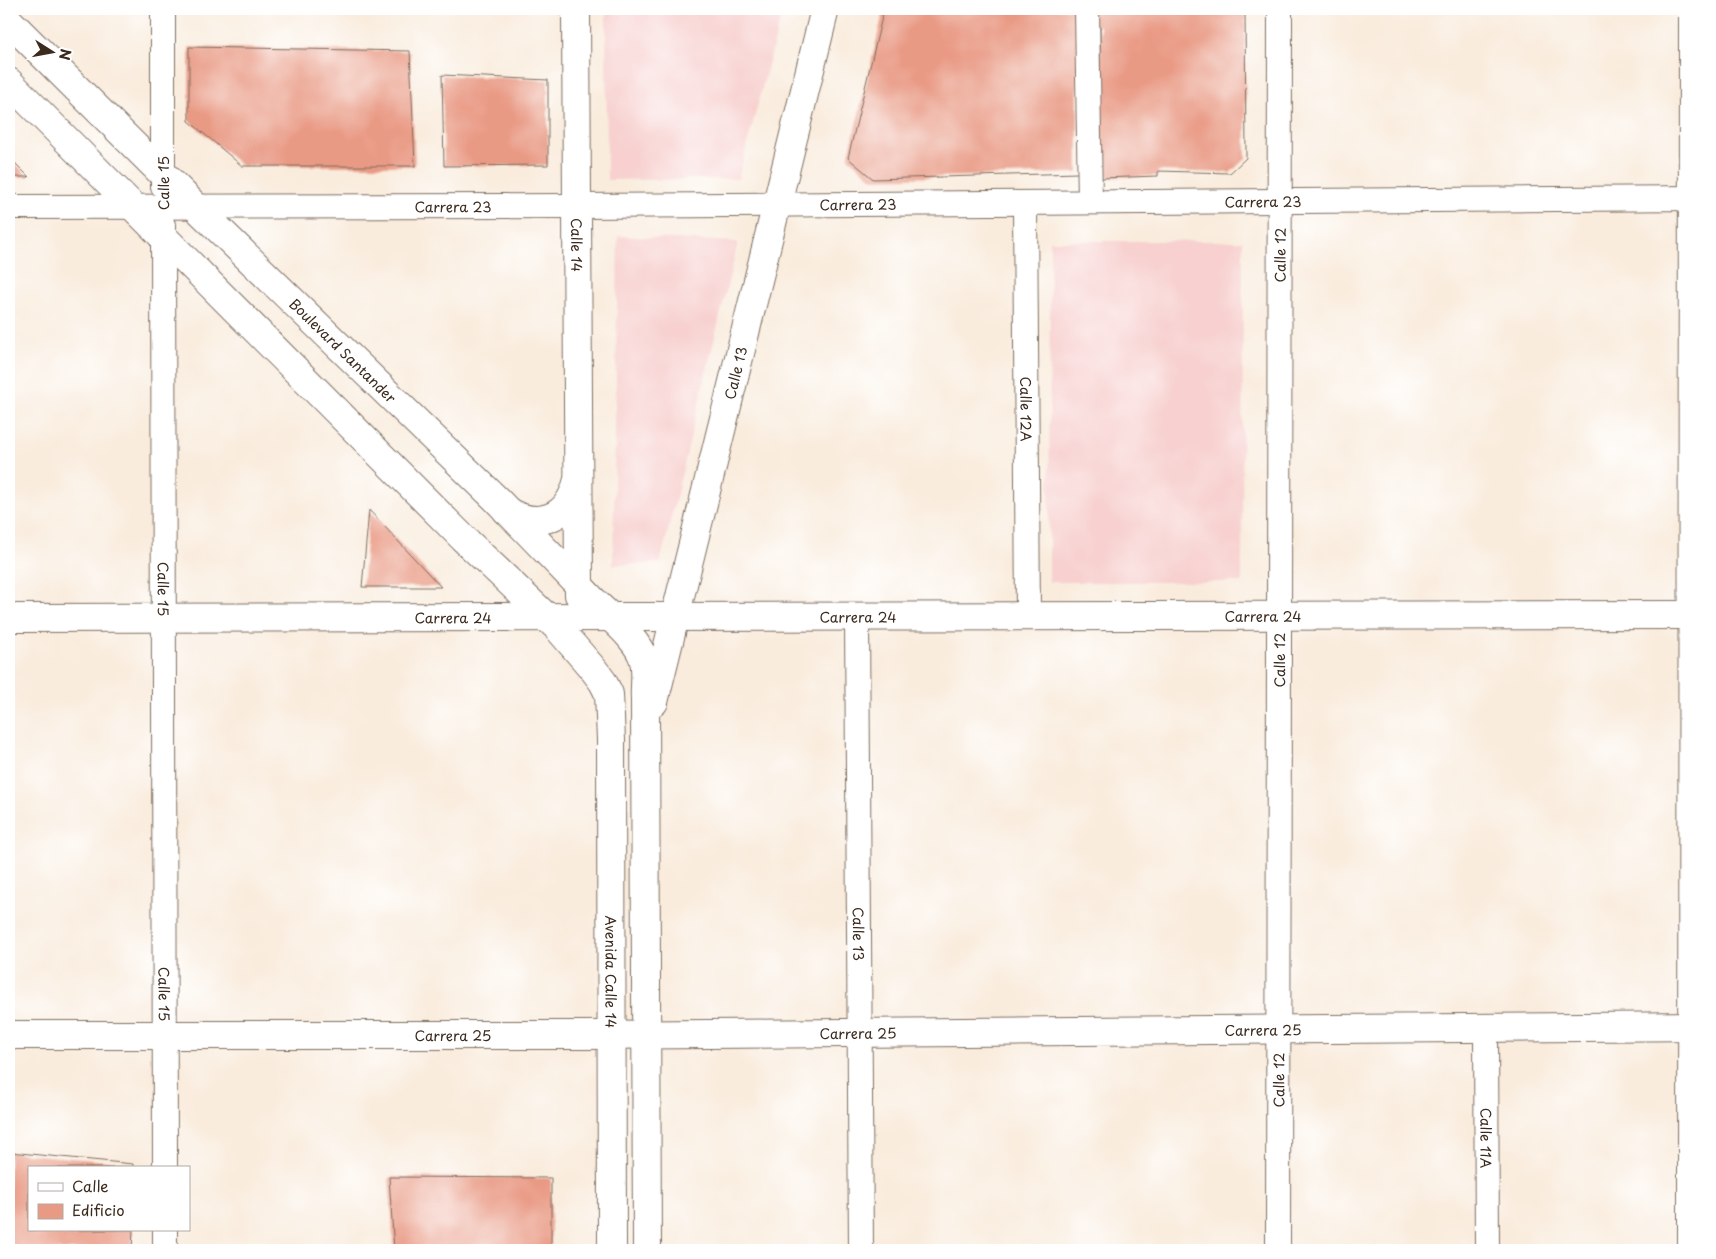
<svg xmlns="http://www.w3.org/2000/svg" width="1716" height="1259" font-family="'Playpen Sans',sans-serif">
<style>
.built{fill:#f7d0cf}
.building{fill:#e99a84}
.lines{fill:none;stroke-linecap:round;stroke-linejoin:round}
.street-casing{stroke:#7e6e61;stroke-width:26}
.secondary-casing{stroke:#7e6e61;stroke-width:30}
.street{stroke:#fff;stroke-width:24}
.secondary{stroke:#fff;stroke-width:28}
.labels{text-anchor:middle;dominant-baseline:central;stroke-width:5;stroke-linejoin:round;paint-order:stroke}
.street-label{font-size:14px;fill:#3b2a1e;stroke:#fff}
</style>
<rect width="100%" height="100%" fill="#fff"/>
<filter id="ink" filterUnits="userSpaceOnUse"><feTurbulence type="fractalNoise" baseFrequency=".02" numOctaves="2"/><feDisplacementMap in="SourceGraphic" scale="10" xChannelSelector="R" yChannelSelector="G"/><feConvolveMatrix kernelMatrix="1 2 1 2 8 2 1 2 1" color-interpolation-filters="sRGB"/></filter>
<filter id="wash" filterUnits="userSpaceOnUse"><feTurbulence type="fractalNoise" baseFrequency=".0096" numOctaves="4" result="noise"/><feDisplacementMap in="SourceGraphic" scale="20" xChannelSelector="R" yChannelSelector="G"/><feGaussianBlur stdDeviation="1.12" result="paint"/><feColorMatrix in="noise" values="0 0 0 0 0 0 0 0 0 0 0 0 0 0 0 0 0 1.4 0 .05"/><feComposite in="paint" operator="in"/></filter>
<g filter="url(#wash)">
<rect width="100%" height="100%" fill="#f9ecdd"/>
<g class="built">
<path d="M 606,9 L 783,9 L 738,179 L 607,180 Z"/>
<path d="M 618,236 L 738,242 L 660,563 L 613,565 Z"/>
<path d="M 1050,241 L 1243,241 L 1242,582 L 1049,582 Z"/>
</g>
<g id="blocks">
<g class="building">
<path d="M 884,9 L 1245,9 L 1246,158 L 1230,173 L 1158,171 L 1158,176 L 1101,178 L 1100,26 L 1078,27 L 1078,173 L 873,179 L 848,158 Z"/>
<path d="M 189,47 L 410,51 L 415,166 L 242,166 L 189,121 Z"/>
<path d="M 442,75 L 548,80 L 548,165 L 444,166 Z"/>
<path d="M 9,157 L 29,177 L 9,177 Z"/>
<path d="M 369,510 L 441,587 L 362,587 Z"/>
<path d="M 9,1152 L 133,1164 L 133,1168 L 29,1168 L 29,1230 L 133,1230 L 132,1250 L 9,1250 Z"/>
<path d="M 389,1177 L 551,1178 L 551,1250 L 394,1250 Z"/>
</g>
</g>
</g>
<g filter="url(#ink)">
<use href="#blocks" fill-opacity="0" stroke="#7e6e61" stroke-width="1"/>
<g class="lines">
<g class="street-casing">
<g id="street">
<path d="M 163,9 L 163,186"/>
<path d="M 1087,9 L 1090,202"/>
<path id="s1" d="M 1025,203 L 1028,616"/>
<path id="s2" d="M 9,207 L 577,206 L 1707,198"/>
<path id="s3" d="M 163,225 L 165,1168"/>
<path id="s4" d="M 857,616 L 861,1250"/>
<path id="s5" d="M 1486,1027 L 1487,1250"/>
<path d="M 165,1230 L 165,1250"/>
<path id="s6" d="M 1278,1250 L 1280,9"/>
</g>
</g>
<g class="secondary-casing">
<g id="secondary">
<path id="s7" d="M 576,9 L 579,595"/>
<path id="s8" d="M 9,21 L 196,207 L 496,499 L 579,585 C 596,608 638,635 644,661 C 647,674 644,687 645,700 L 647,1250"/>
<path id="s9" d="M 9,82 L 463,538 L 557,627 L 594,670 L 603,682 L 609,694 L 611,740 L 612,1250"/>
<path d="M 507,511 C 539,530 568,518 577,483"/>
<path id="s10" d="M 9,618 L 1707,615"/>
<path id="s11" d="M 654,702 L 825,9"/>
<path id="s12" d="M 9,1035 L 585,1035 L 1707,1026"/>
<path d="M 1692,1250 L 1693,9"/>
</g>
</g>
<use href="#street" class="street"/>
<use href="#secondary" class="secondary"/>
</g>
</g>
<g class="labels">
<g class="street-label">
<text transform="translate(163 183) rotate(-90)">Calle 15</text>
<text stroke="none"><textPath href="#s2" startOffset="1254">Carrera 23</textPath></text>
<text stroke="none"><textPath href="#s2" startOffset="849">Carrera 23</textPath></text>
<text stroke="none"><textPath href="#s2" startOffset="444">Carrera 23</textPath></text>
<text stroke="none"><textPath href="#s7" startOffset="236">Calle 14</textPath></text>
<text stroke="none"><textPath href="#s6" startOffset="995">Calle 12</textPath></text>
<text stroke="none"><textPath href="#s8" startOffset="469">Boulevard Santander</textPath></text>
<text stroke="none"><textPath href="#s11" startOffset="339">Calle 13</textPath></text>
<text stroke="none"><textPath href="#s1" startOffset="206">Calle 12A</textPath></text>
<text stroke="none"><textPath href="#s3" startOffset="364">Calle 15</textPath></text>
<text stroke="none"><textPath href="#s10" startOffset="849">Carrera 24</textPath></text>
<text stroke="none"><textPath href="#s10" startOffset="1254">Carrera 24</textPath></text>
<text stroke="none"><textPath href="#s10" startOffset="444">Carrera 24</textPath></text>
<text stroke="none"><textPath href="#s6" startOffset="590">Calle 12</textPath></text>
<text stroke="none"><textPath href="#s4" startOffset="318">Calle 13</textPath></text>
<text stroke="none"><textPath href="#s9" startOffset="1136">Avenida Calle 14</textPath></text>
<text stroke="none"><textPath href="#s3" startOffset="769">Calle 15</textPath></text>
<text stroke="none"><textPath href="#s12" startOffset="1254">Carrera 25</textPath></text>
<text stroke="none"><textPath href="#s12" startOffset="849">Carrera 25</textPath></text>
<text stroke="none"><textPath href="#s12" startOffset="444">Carrera 25</textPath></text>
<text stroke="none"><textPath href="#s6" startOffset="170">Calle 12</textPath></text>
<text stroke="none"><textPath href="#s5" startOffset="111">Calle 11A</textPath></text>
</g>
</g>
<rect width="1716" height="1259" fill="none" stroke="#fff" stroke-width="30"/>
<rect x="28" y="1166" width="162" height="65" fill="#ffffff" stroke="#b1aaa5"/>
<rect x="38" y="1183" width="25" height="8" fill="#ffffff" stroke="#b1aaa5"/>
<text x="72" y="1192" font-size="15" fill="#3b2a1e">Calle</text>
<rect x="38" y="1204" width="25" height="15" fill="#e99a84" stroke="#b1aaa5"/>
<text x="72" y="1216" font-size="15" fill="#3b2a1e">Edificio</text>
<g transform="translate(52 52) rotate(101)" stroke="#ffffff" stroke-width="4" paint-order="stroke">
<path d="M0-4L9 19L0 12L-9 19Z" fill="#3b2a1e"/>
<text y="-8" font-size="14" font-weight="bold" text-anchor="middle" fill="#3b2a1e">N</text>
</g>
</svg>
